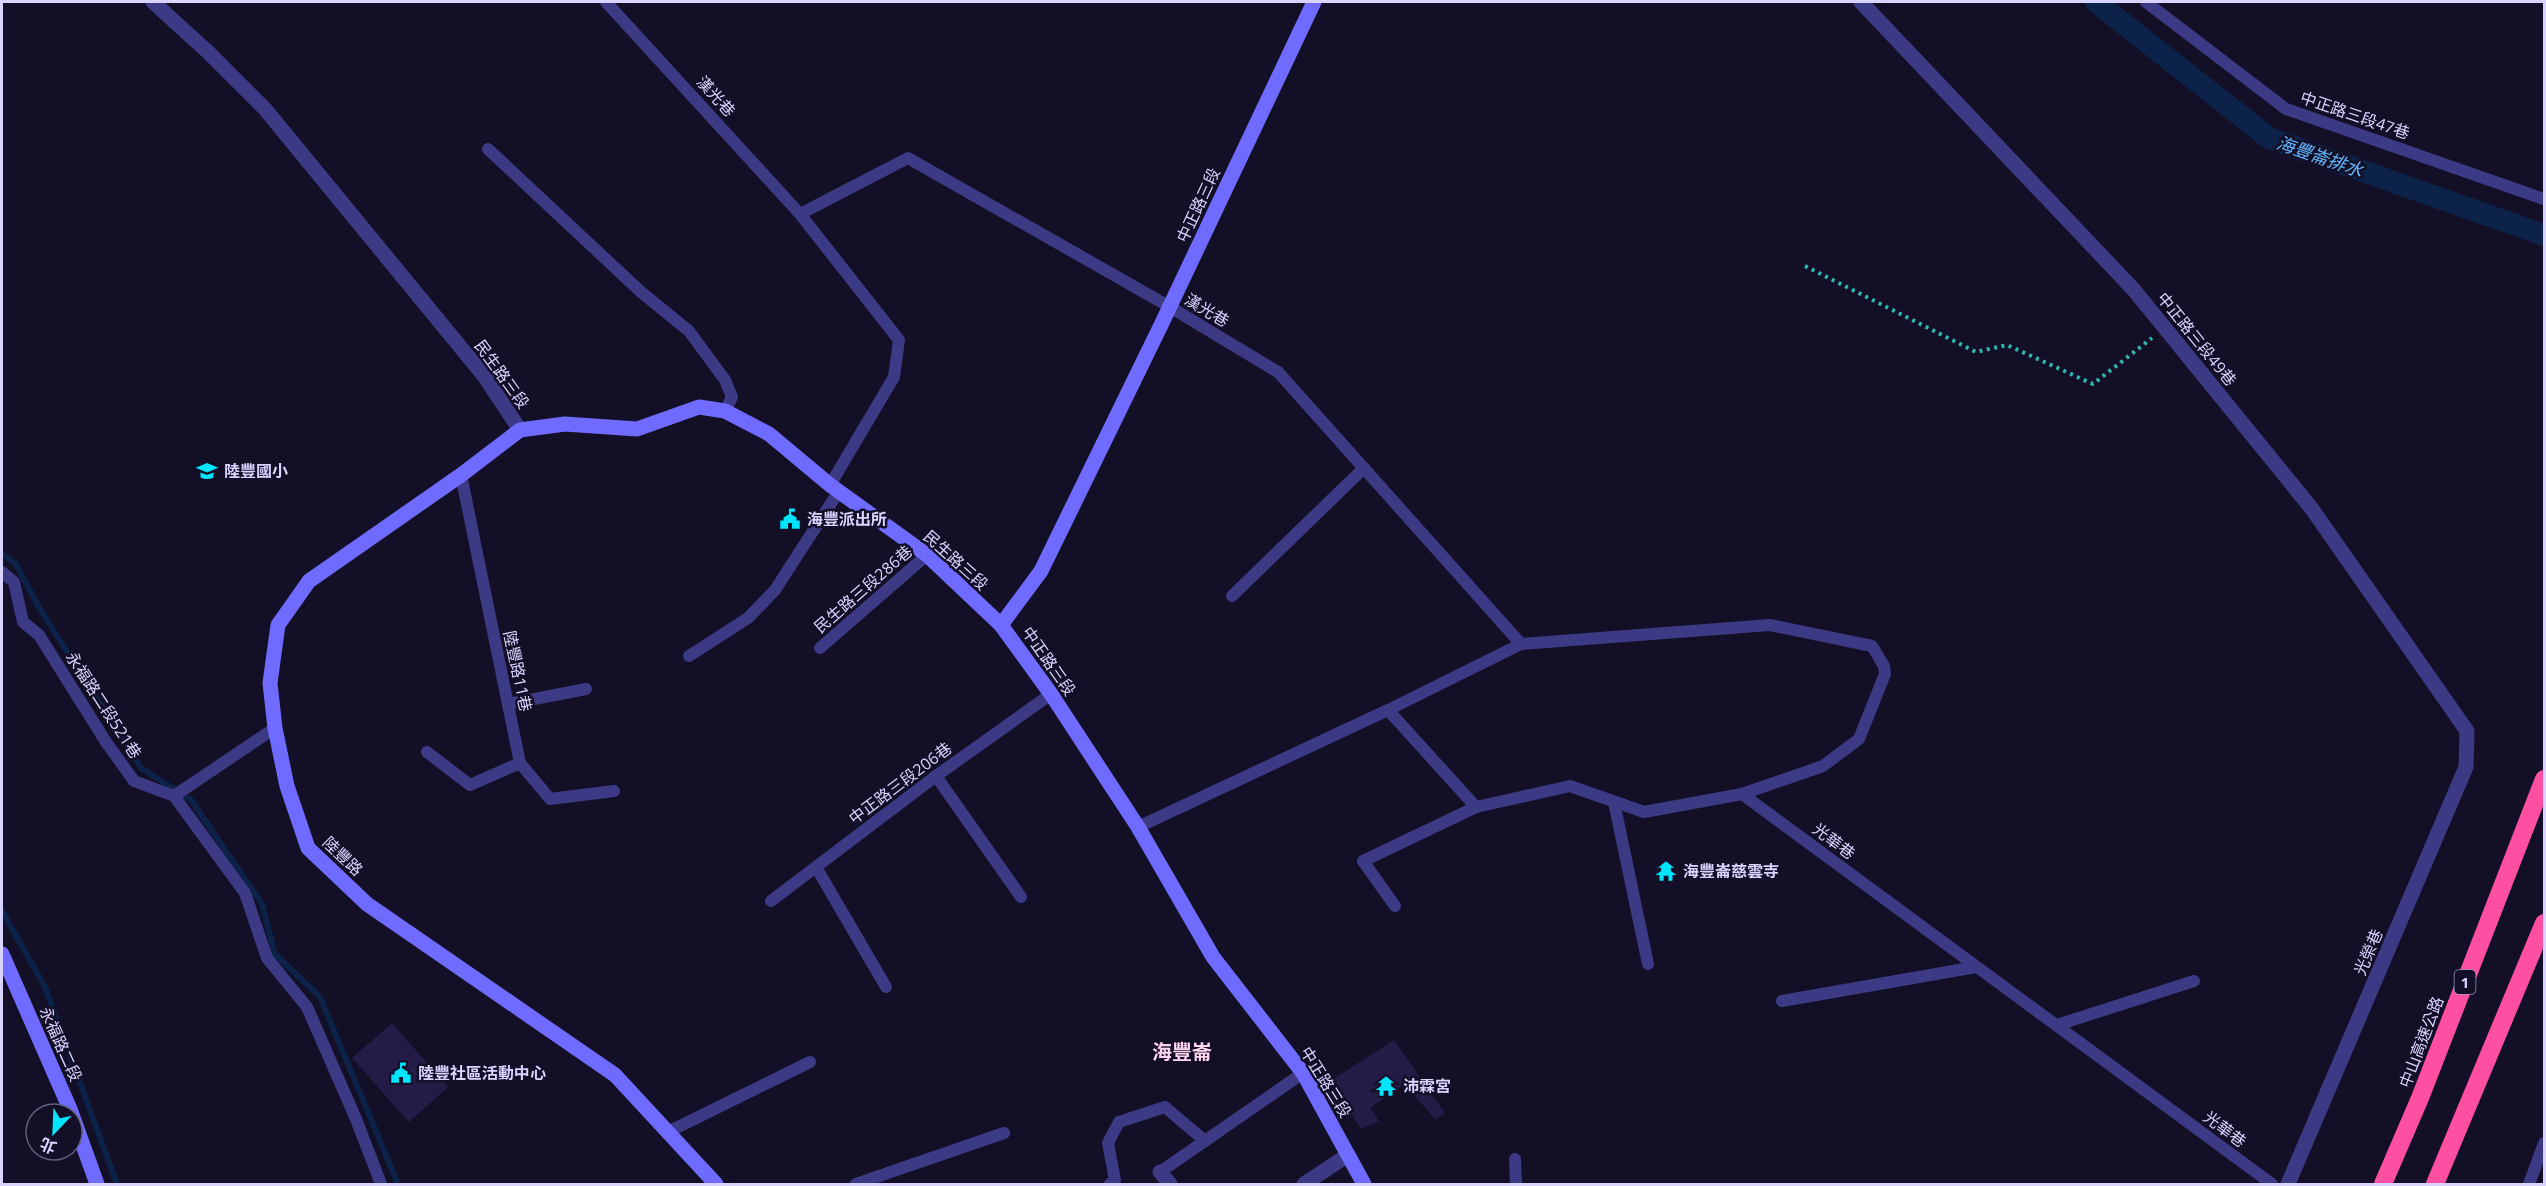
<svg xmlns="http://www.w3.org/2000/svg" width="2546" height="1186" font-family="'Open Sans','Noto Sans TC',sans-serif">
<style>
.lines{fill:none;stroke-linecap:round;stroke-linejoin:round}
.stream{stroke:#0c2248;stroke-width:6}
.canal{stroke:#0c2248;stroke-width:22}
.building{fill:#241b47}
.path{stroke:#2fb8b0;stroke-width:4;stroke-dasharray:3 4.5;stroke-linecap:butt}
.lane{stroke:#3d3a85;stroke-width:12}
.street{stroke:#3d3a85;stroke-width:15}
.secondary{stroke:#6f6bff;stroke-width:15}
.highway{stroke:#ff4fa3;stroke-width:18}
.labels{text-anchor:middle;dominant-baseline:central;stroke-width:5;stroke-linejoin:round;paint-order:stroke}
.shield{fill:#130f26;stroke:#9e99be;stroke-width:1.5}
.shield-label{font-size:15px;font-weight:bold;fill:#d9d4ff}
.street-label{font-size:16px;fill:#d9d4ff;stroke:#130f26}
.poi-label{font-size:16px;font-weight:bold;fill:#d9d4ff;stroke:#130f26;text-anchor:start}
.water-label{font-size:18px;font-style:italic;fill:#62b6ff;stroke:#130f26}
.quarter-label{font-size:20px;font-weight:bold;fill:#ffd6f0;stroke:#130f26}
</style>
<rect width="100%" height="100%" fill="#130f26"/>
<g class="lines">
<g class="stream">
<path d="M 2,554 L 15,563 L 40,609 L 141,768 L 191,800 L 262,904 L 275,954 L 320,997 L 398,1184"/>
<path d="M 2,911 L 45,987 L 117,1184"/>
</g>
<path class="canal" d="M 2096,2 L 2269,138 L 2544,235"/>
</g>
<g class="building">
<path d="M 392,1023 L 448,1087 L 409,1122 L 352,1058 Z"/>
<path d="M 1394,1040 L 1445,1113 L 1436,1120 L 1404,1084 L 1370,1108 L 1379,1121 L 1361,1129 L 1330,1081 Z"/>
</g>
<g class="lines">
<path class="path" d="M 1805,266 L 1976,352 L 2007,345 L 2093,384 L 2152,338"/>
<g class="lane">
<path d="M 606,2 L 800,214 L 899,340 L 894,377 L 830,485"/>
<path d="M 2146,2 L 2286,109 L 2544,199"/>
<path d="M 488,149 L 641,292 L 689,331 L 725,380 L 732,397 L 725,411"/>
<path d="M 800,214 L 908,158 L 1170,307 L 1278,372 L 1521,644"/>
<path d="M 461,475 L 520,763 L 550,799 L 614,791"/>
<path d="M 2,572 L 14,582 L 23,622 L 39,635 L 106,742 L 134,781 L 174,796 L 245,893 L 267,958 L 307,1007 L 356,1119 L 381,1184"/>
<path d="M 1232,596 L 1364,468"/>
<path d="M 820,648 L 927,555"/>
<path d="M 689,656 L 748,618 L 775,590 L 839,491"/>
<path d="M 508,704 L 586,689"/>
<path d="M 1388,710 L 1476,807"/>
<path d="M 427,752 L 470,785 L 520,763"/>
<path d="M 936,776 L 1021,897"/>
<path d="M 174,796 L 275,728"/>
<path d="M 1614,802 L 1648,964"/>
<path d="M 1138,827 L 1388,710 L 1521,644 L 1770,625 L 1872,646 L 1884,666 L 1885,674 L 1859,739 L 1823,766 L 1742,794"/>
<path d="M 816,867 L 886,987"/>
<path d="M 771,901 L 936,776 L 1051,694"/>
<path d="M 1395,906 L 1363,861 L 1476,807 L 1570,786 L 1644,812 L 1742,794 L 2272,1184"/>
<path d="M 1782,1001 L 1976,967"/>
<path d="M 2057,1025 L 2194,981"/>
<path d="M 668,1132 L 810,1062"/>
<path d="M 1515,1159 L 1516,1184"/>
<path d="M 1160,1172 L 1303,1073"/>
<path d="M 856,1184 L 1004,1133"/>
<path d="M 1110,1184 L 1115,1180 L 1108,1143 L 1119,1122 L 1165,1107 L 1205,1141"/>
<path d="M 2529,1184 L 2544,1143"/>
</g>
<g class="street">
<path d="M 153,2 L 208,52 L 265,109 L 485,377 L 520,430"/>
<path d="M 1861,2 L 2134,290 L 2312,509 L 2467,731 L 2466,767 L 2288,1184"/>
<path d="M 1160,1172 L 1170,1184"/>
<path d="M 1304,1184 L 1348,1155"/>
</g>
<g class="secondary">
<path d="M 1001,625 L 1041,571 L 1162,323 L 1314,2"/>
<path d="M 2,954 L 70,1109 L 97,1184"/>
<path d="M 716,1184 L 615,1075 L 367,904 L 308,848 L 287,786 L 275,728 L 270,683 L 278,625 L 309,581 L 461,475 L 520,430 L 565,424 L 637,429 L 699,407 L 725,411 L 769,434 L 830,485 L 927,555 L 1001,625 L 1051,694 L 1138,827 L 1213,957 L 1303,1073 L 1364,1184"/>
</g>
<g class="highway">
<path d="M 2383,1184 L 2420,1098 L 2544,779"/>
<path d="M 2435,1184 L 2544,923"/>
</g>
</g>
<defs>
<g id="school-bare" transform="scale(1.62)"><path d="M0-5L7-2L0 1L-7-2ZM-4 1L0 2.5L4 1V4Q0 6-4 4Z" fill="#00e5ff" stroke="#130f26" stroke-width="2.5" paint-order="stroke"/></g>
<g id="civic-bare" transform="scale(1.62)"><path d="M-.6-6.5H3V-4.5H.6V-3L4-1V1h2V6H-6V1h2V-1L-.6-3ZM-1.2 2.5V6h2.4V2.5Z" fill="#00e5ff" stroke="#130f26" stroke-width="2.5" paint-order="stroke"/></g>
<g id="temple-bare" transform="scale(1.62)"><path d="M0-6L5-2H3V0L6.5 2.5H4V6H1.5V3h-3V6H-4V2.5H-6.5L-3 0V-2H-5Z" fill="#00e5ff" stroke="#130f26" stroke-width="2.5" paint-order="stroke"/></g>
</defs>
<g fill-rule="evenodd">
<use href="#school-bare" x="207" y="471"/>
<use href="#civic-bare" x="790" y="519"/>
<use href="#temple-bare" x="1666" y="871"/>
<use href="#civic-bare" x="401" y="1073"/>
<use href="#temple-bare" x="1386" y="1086"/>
</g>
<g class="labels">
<rect class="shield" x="2454.5" y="970" width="21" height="24" rx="4.5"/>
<g class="shield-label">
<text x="2465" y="982">1</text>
</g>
<g class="street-label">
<text transform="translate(716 96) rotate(48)">漢光巷</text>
<text transform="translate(2355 115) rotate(19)">中正路三段47巷</text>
<text transform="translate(1198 205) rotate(-65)">中正路三段</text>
<text transform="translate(1207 310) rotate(31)">漢光巷</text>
<text transform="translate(2197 339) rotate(51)">中正路三段49巷</text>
<text transform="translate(502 374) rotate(54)">民生路三段</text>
<text transform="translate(956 560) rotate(42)">民生路三段</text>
<text transform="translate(863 589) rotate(-41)">民生路三段286巷</text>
<text transform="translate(1049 661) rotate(55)">中正路三段</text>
<text transform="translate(518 671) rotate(78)">陸豐路11巷</text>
<text transform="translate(104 705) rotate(57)">永福路二段521巷</text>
<text transform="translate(900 783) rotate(-37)">中正路三段206巷</text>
<text transform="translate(1834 841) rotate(37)">光華巷</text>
<text transform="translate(343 856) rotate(44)">陸豐路</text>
<text transform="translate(2368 952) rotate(-67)">光榮巷</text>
<text transform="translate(2421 1042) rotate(-69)">中山高速公路</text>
<text transform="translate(61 1044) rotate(66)">永福路二段</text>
<text transform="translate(1326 1082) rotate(58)">中正路三段</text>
<text transform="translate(2225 1129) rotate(37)">光華巷</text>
</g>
<g class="poi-label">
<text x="224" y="471">陸豐國小</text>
<text x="807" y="519">海豐派出所</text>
<text x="1683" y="871">海豐崙慈雲寺</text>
<text x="418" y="1073">陸豐社區活動中心</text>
<text x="1403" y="1086">沛霖宮</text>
</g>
<g class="water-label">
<text transform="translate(2320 156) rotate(19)">海豐崙排水</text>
</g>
<g class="quarter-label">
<text x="1182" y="1051">海豐崙</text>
</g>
</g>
<rect width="2546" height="1186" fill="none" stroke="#d9d4ff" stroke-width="6"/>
<g transform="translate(54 1132) rotate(203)"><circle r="28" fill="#130f26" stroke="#625e7d" stroke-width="1.5"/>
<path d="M0-4.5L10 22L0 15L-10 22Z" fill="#00e5ff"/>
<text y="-9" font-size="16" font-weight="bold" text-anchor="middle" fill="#d9d4ff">北</text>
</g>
</svg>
